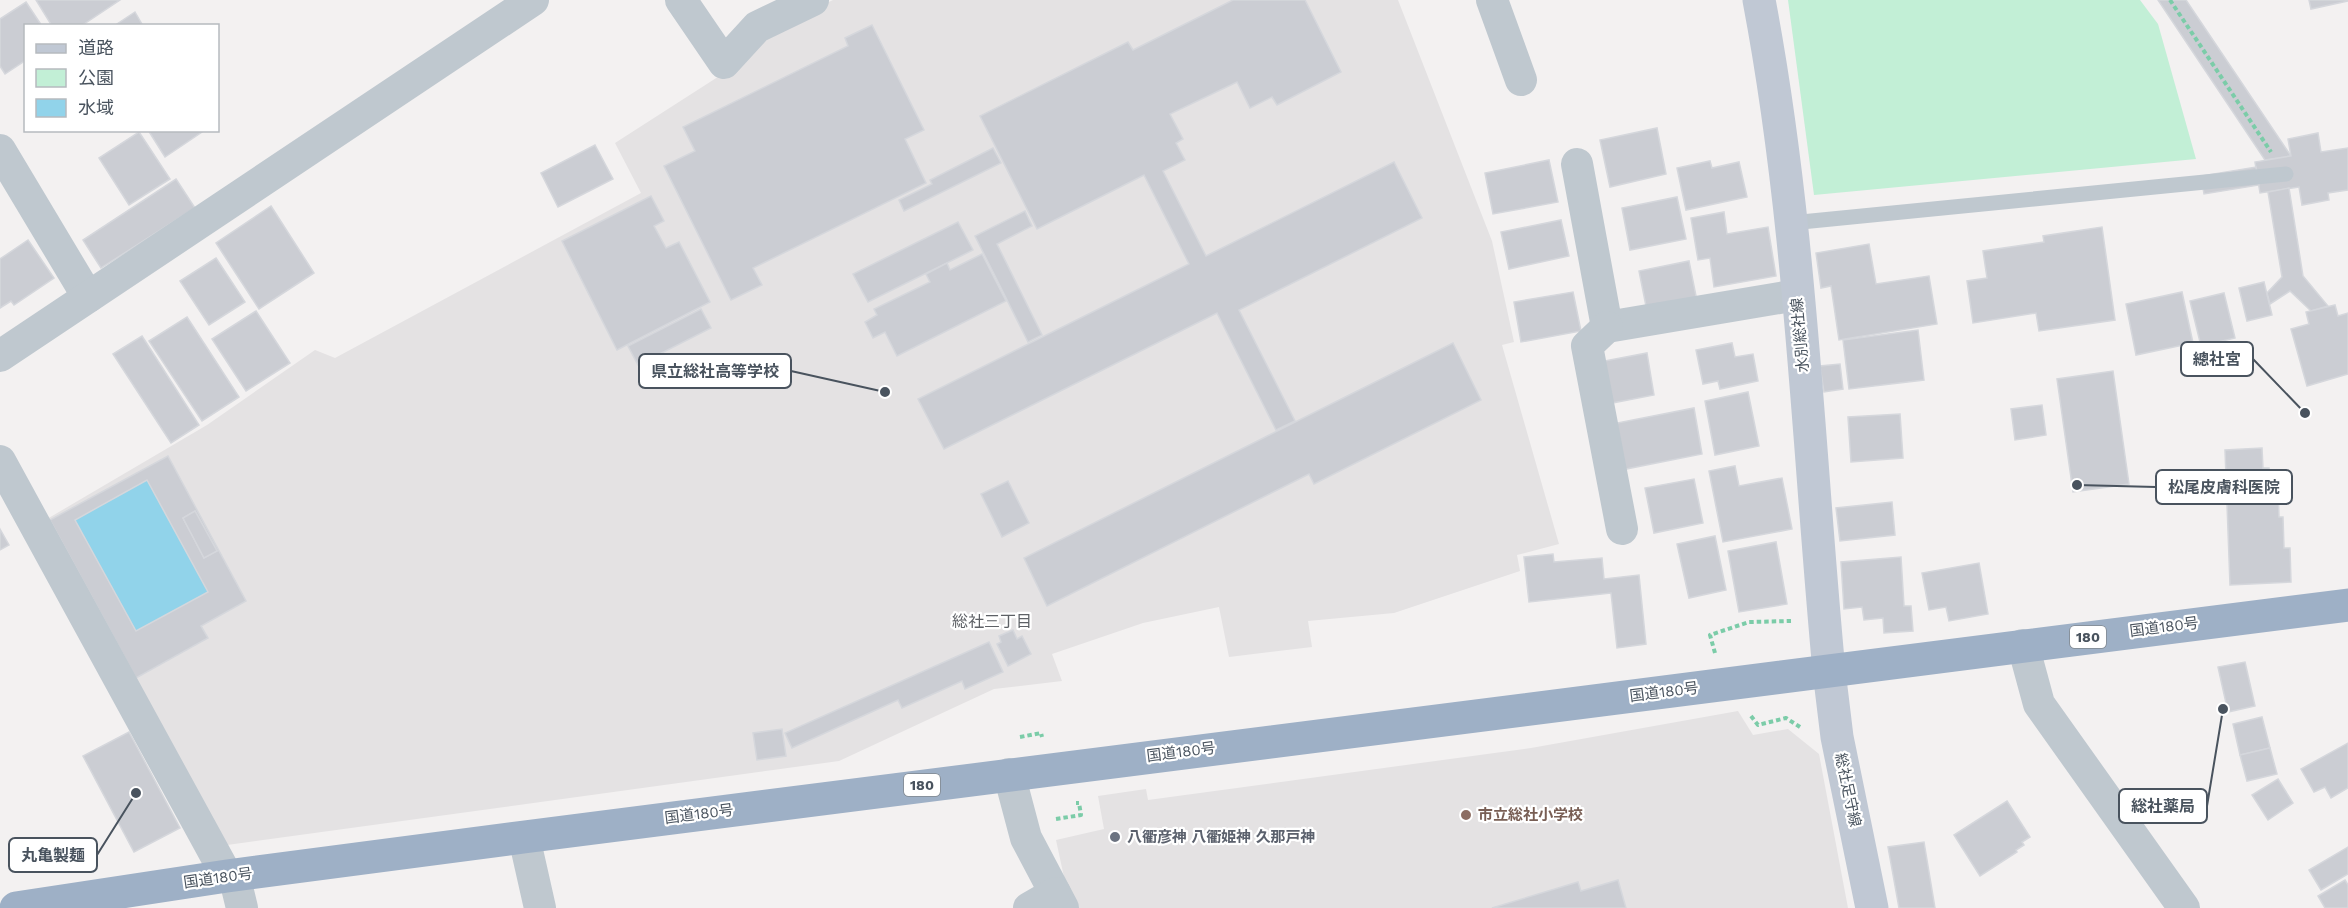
<svg xmlns="http://www.w3.org/2000/svg" width="2348" height="908" font-family="'Work Sans','Noto Sans JP',sans-serif">
<style>
.education{fill:#e4e2e3}
.green{fill:#c2efd6}
.water{fill:#91d3ea}
.building{fill:#cbcdd3;stroke:#d5d7dc;stroke-width:1.5;fill-rule:evenodd}
.lines{fill:none;stroke-linecap:round;stroke-linejoin:round}
.path{stroke:#7bcca8;stroke-width:4;stroke-dasharray:4.5 3;stroke-linecap:butt}
.service{stroke:#bfc8cf;stroke-width:15}
.minor{stroke:#bfc8cf;stroke-width:32}
.secondary{stroke:#c0c8d4;stroke-width:33}
.trunk{stroke:#9eb0c6;stroke-width:33}
.education-dot{fill:#8d6e63;stroke:#fff;stroke-width:2}
.worship-dot{fill:#6b7280;stroke:#fff;stroke-width:2}
.labels{text-anchor:middle;dominant-baseline:central;stroke-width:4.5;stroke-linejoin:round;paint-order:stroke}
.shield{fill:#fff;stroke:#80878e;stroke-width:1.5}
.shield-label{font-size:14px;font-weight:bold;fill:#49535e}
.street-label{font-size:15px;fill:#49535e;stroke:#fff}
.education-label{font-size:15px;font-weight:bold;fill:#785e54;stroke:#fff;text-anchor:start}
.worship-label{font-size:15px;font-weight:bold;fill:#5b616d;stroke:#fff;text-anchor:start}
.neighbourhood-label{font-size:16px;fill:#5e6166;stroke:#fff}
.leader{fill:none;stroke:#49535e;stroke-width:2}
.callout-dot{fill:#49535e;stroke:#fff;stroke-width:2}
.callout{fill:#fff;stroke:#49535e;stroke-width:2}
.callout-label{font-size:16px;text-anchor:middle;font-weight:bold;fill:#49535e}
</style>
<rect width="100%" height="100%" fill="#f3f1f1"/>
<g class="education">
<path d="M 833,0 L 1398,0 L 1492,241 L 1514,342 L 1502,345 L 1559,544 L 1517,555 L 1520,571 L 1394,613 L 1308,621 L 1312,647 L 1229,657 L 1219,607 L 1143,623 L 1052,654 L 1062,681 L 994,689 L 839,761 L 227,845 L 47,519 L 207,425 L 315,350 L 335,358 L 641,193 L 615,143 L 724,73 L 767,31 Z"/>
<path d="M 1738,711 L 1753,735 L 1788,729 L 1819,754 L 1848,908 L 1076,908 L 1067,891 L 1056,840 L 1104,829 L 1098,796 L 1146,789 L 1148,800 L 1531,748 Z"/>
</g>
<path class="green" d="M 1788,0 L 2140,0 L 2158,24 L 2196,159 L 1814,195 Z"/>
<path class="water" d="M 147,480 L 208,592 L 136,631 L 75,520 Z"/>
<g class="building">
<path d="M 36,0 L 120,0 L 81,26 L 52,26 Z"/>
<path d="M 1233,0 L 1305,0 L 1341,72 L 1277,105 L 1272,97 L 1250,108 L 1237,82 L 1170,114 L 1183,139 L 1176,143 L 1185,160 L 1163,171 L 1206,256 L 1394,162 L 1422,218 L 1239,310 L 1295,421 L 1276,430 L 1217,313 L 944,449 L 918,399 L 1189,264 L 1144,175 L 1037,229 L 980,116 L 1128,42 L 1133,50 Z"/>
<path d="M 2158,0 L 2186,0 L 2291,156 L 2265,160 Z"/>
<path d="M 2309,0 L 2348,0 L 2348,1 L 2311,9 Z"/>
<path d="M 26,2 L 42,26 L 26,26 L 26,60 L 5,74 L 0,66 L 0,19 Z"/>
<path d="M 135,12 L 143,26 L 114,26 Z"/>
<path d="M 872,25 L 924,130 L 905,139 L 926,183 L 753,268 L 762,285 L 731,300 L 664,166 L 695,151 L 683,127 L 848,46 L 845,38 Z"/>
<path d="M 1657,128 L 1666,174 L 1610,187 L 1600,140 Z"/>
<path d="M 148,130 L 205,130 L 165,157 Z"/>
<path d="M 139,132 L 170,179 L 129,205 L 99,158 Z"/>
<path d="M 2318,133 L 2321,152 L 2348,148 L 2348,190 L 2328,193 L 2329,200 L 2302,205 L 2299,187 L 2260,193 L 2255,162 L 2291,156 L 2288,139 Z"/>
<path d="M 595,145 L 613,179 L 558,207 L 541,173 Z"/>
<path d="M 993,148 L 1001,163 L 904,211 L 899,200 L 932,184 L 930,180 Z"/>
<path d="M 1549,160 L 1558,202 L 1493,214 L 1485,173 Z"/>
<path d="M 1710,161 L 1712,168 L 1739,162 L 1747,197 L 1686,210 L 1677,168 Z"/>
<path d="M 2256,167 L 2259,185 L 2204,194 L 2201,176 Z"/>
<path d="M 176,179 L 195,208 L 101,268 L 83,240 Z"/>
<path d="M 2289,188 L 2303,276 L 2328,306 L 2311,311 L 2290,291 L 2270,304 L 2267,293 L 2282,277 L 2268,192 Z"/>
<path d="M 651,196 L 664,221 L 654,226 L 666,248 L 679,242 L 710,302 L 617,350 L 562,241 Z"/>
<path d="M 1677,197 L 1686,239 L 1630,250 L 1622,208 Z"/>
<path d="M 271,206 L 314,273 L 259,309 L 216,243 Z"/>
<path d="M 1025,211 L 1032,226 L 997,244 L 1042,335 L 1028,342 L 975,236 Z"/>
<path d="M 1724,212 L 1727,234 L 1768,227 L 1776,276 L 1714,287 L 1710,258 L 1698,260 L 1691,218 Z"/>
<path d="M 1561,220 L 1569,256 L 1509,269 L 1501,232 Z"/>
<path d="M 958,222 L 973,250 L 868,302 L 853,274 Z"/>
<path d="M 2102,227 L 2115,320 L 2039,331 L 2036,313 L 1973,323 L 1967,281 L 1987,278 L 1983,251 L 2044,242 L 2043,236 Z"/>
<path d="M 28,240 L 54,278 L 14,305 L 11,301 L 0,308 L 0,259 Z"/>
<path d="M 1869,244 L 1876,284 L 1929,276 L 1937,324 L 1839,340 L 1831,286 L 1821,288 L 1816,253 Z"/>
<path d="M 982,254 L 1006,301 L 897,356 L 885,332 L 873,338 L 865,322 L 877,315 L 874,309 L 930,282 L 926,274 L 947,263 L 950,270 Z"/>
<path d="M 216,258 L 245,302 L 209,325 L 180,281 Z"/>
<path d="M 1689,261 L 1697,301 L 1647,311 L 1639,271 Z"/>
<path d="M 2264,282 L 2272,315 L 2247,321 L 2239,288 Z"/>
<path d="M 1573,292 L 1581,331 L 1521,342 L 1514,302 Z"/>
<path d="M 2182,292 L 2193,343 L 2136,355 L 2126,304 Z"/>
<path d="M 2224,293 L 2235,338 L 2201,346 L 2190,301 Z"/>
<path d="M 2335,305 L 2338,316 L 2348,313 L 2348,374 L 2307,386 L 2291,329 L 2309,324 L 2306,312 Z"/>
<path d="M 701,309 L 711,328 L 638,365 L 628,346 Z"/>
<path d="M 256,311 L 290,363 L 246,391 L 212,339 Z"/>
<path d="M 187,317 L 239,397 L 202,421 L 149,341 Z"/>
<path d="M 1918,330 L 1924,380 L 1849,389 L 1843,340 Z"/>
<path d="M 142,336 L 199,425 L 171,443 L 113,354 Z"/>
<path d="M 1453,343 L 1481,400 L 1314,484 L 1309,474 L 1047,606 L 1024,558 Z"/>
<path d="M 1732,343 L 1735,357 L 1753,354 L 1758,381 L 1720,389 L 1718,381 L 1703,384 L 1696,350 Z"/>
<path d="M 1647,353 L 1654,395 L 1607,404 L 1599,362 Z"/>
<path d="M 1840,364 L 1843,389 L 1824,392 L 1820,366 Z"/>
<path d="M 2113,371 L 2129,484 L 2073,492 L 2057,379 Z"/>
<path d="M 1748,392 L 1759,446 L 1715,455 L 1705,401 Z"/>
<path d="M 2042,405 L 2046,435 L 2015,440 L 2011,409 Z"/>
<path d="M 1694,408 L 1702,454 L 1621,470 L 1612,424 Z"/>
<path d="M 1900,414 L 1903,458 L 1851,462 L 1848,417 Z"/>
<path d="M 2262,448 L 2263,468 L 2269,468 L 2270,486 L 2278,486 L 2279,517 L 2283,517 L 2284,548 L 2290,548 L 2291,582 L 2230,585 L 2225,450 Z"/>
<path d="M 168,456 L 246,601 L 201,626 L 208,638 L 136,678 L 50,520 ZM 147,480 L 208,592 L 136,631 L 75,520 ZM 195,511 L 217,551 L 204,558 L 183,518 Z"/>
<path d="M 1735,466 L 1739,486 L 1782,478 L 1792,529 L 1723,542 L 1709,471 Z"/>
<path d="M 1694,479 L 1703,523 L 1654,533 L 1645,488 Z"/>
<path d="M 1008,481 L 1029,523 L 1002,537 L 981,494 Z"/>
<path d="M 1892,502 L 1895,535 L 1840,541 L 1836,508 Z"/>
<path d="M 195,511 L 217,551 L 204,558 L 183,518 Z"/>
<path d="M 0,529 L 9,545 L 0,550 Z"/>
<path d="M 1715,536 L 1726,590 L 1689,598 L 1677,544 Z"/>
<path d="M 1776,542 L 1787,604 L 1739,612 L 1728,551 Z"/>
<path d="M 1553,554 L 1554,562 L 1602,558 L 1604,579 L 1639,575 L 1646,644 L 1617,648 L 1611,593 L 1529,602 L 1524,557 Z"/>
<path d="M 1901,557 L 1904,606 L 1911,606 L 1913,631 L 1884,633 L 1883,618 L 1864,620 L 1862,607 L 1844,609 L 1841,562 Z"/>
<path d="M 1979,563 L 1988,614 L 1949,621 L 1946,607 L 1929,610 L 1922,573 Z"/>
<path d="M 1013,630 L 1017,639 L 1022,636 L 1031,654 L 1008,666 L 997,644 L 1001,642 L 999,636 Z"/>
<path d="M 989,642 L 1003,672 L 965,689 L 962,681 L 902,708 L 898,700 L 792,748 L 785,733 Z"/>
<path d="M 2245,662 L 2255,706 L 2228,712 L 2218,667 Z"/>
<path d="M 2262,717 L 2270,748 L 2240,755 L 2233,724 Z"/>
<path d="M 782,729 L 786,756 L 757,760 L 753,733 Z"/>
<path d="M 129,732 L 180,828 L 134,852 L 83,756 Z"/>
<path d="M 2348,743 L 2348,788 L 2331,798 L 2325,787 L 2314,792 L 2301,769 Z"/>
<path d="M 2270,748 L 2277,774 L 2247,781 L 2240,755 Z"/>
<path d="M 2278,779 L 2293,803 L 2268,820 L 2252,795 Z"/>
<path d="M 2007,801 L 2030,837 L 2022,842 L 2024,845 L 2016,850 L 2017,852 L 1980,876 L 1954,835 Z"/>
<path d="M 1924,842 L 1935,908 L 1899,908 L 1888,847 Z"/>
<path d="M 2348,847 L 2348,874 L 2321,890 L 2309,870 Z"/>
<path d="M 1618,880 L 1626,908 L 1492,908 L 1578,882 L 1581,891 Z"/>
<path d="M 2345,880 L 2348,885 L 2348,908 L 2325,908 L 2318,896 Z"/>
</g>
<g class="lines">
<g class="path">
<path d="M 2170,0 L 2271,152"/>
<path d="M 1715,653 L 1710,635 L 1749,622 L 1791,621"/>
<path d="M 1751,716 L 1758,725 L 1786,718 L 1800,727"/>
<path d="M 1020,737 L 1041,733 L 1042,737"/>
<path d="M 1056,819 L 1081,815 L 1079,803 L 1076,803"/>
</g>
<path class="service" d="M 1791,223 L 2286,174"/>
<g class="minor">
<path d="M 681,0 L 724,63 L 757,27 L 813,0"/>
<path d="M 1492,0 L 1521,80"/>
<path d="M 0,150 L 88,297"/>
<path d="M 1577,164 L 1607,327 L 1797,295"/>
<path d="M 1607,327 L 1587,346 L 1622,529"/>
<path d="M 0,356 L 533,0"/>
<path d="M 0,461 L 227,876"/>
<path d="M 2023,645 L 2039,704 L 2184,908"/>
<path d="M 1009,774 L 1026,838 L 1063,908"/>
<path d="M 524,837 L 540,908"/>
<path d="M 234,875 L 242,908"/>
<path d="M 1029,908 L 1055,893"/>
</g>
<path class="secondary" d="M 1759,0 C 1801,221 1808,447 1829,671 L 1837,737 L 1872,908"/>
<path class="trunk" d="M 16,908 L 227,876 L 524,837 L 2348,605"/>
</g>
<circle class="education-dot" cx="1466" cy="815" r="6"/>
<circle class="worship-dot" cx="1115" cy="837" r="6"/>
<g class="labels">
<g class="shield">
<rect x="2070" y="626" width="36" height="22" rx="4.5"/>
<rect x="904" y="774" width="36" height="22" rx="4.5"/>
</g>
<g class="shield-label">
<text x="2088" y="637">180</text>
<text x="922" y="785">180</text>
</g>
<g class="street-label">
<text transform="translate(1800 335) rotate(-95)">水別総社線</text>
<text transform="translate(2164 627) rotate(-7)">国道180号</text>
<text transform="translate(1664 692) rotate(-7)">国道180号</text>
<text transform="translate(1181 752) rotate(-7)">国道180号</text>
<text transform="translate(1848 790) rotate(78)">総社足守線</text>
<text transform="translate(699 814) rotate(-7)">国道180号</text>
<text transform="translate(218 878) rotate(-8)">国道180号</text>
</g>
<g class="education-label">
<text x="1478" y="815">市立総社小学校</text>
</g>
<g class="worship-label">
<text x="1127" y="837">八衢彦神 八衢姫神 久那戸神</text>
</g>
<g class="neighbourhood-label">
<text x="992" y="621">総社三丁目</text>
</g>
</g>
<path class="leader" d="M2305 413L2253 359M885 392L791 371M2077 485L2156 487M2223 709L2207 806M136 793L97 855"/>
<g class="callout-dot">
<circle cx="2305" cy="413" r="6"/>
<circle cx="885" cy="392" r="6"/>
<circle cx="2077" cy="485" r="6"/>
<circle cx="2223" cy="709" r="6"/>
<circle cx="136" cy="793" r="6"/>
</g>
<g class="callout">
<rect x="2181" y="342" width="72" height="34" rx="6"/>
<rect x="639" y="354" width="152" height="34" rx="6"/>
<rect x="2156" y="470" width="136" height="34" rx="6"/>
<rect x="2119" y="789" width="88" height="34" rx="6"/>
<rect x="9" y="838" width="88" height="34" rx="6"/>
</g>
<g class="callout-label">
<text x="2217" y="365">總社宮</text>
<text x="715" y="377">県立総社高等学校</text>
<text x="2224" y="493">松尾皮膚科医院</text>
<text x="2163" y="812">総社薬局</text>
<text x="53" y="861">丸亀製麺</text>
</g>
<rect x="24" y="24" width="195" height="108" fill="#ffffff" stroke="#b6babf" stroke-width="1.5"/>
<rect x="36" y="44" width="30" height="9" fill="#c0c8d4" stroke="#b6babf" stroke-width="1.5"/>
<text x="78" y="54" font-size="18" fill="#49535e">道路</text>
<rect x="36" y="69" width="30" height="18" fill="#c2efd6" stroke="#b6babf" stroke-width="1.5"/>
<text x="78" y="84" font-size="18" fill="#49535e">公園</text>
<rect x="36" y="99" width="30" height="18" fill="#91d3ea" stroke="#b6babf" stroke-width="1.5"/>
<text x="78" y="114" font-size="18" fill="#49535e">水域</text>
</svg>
